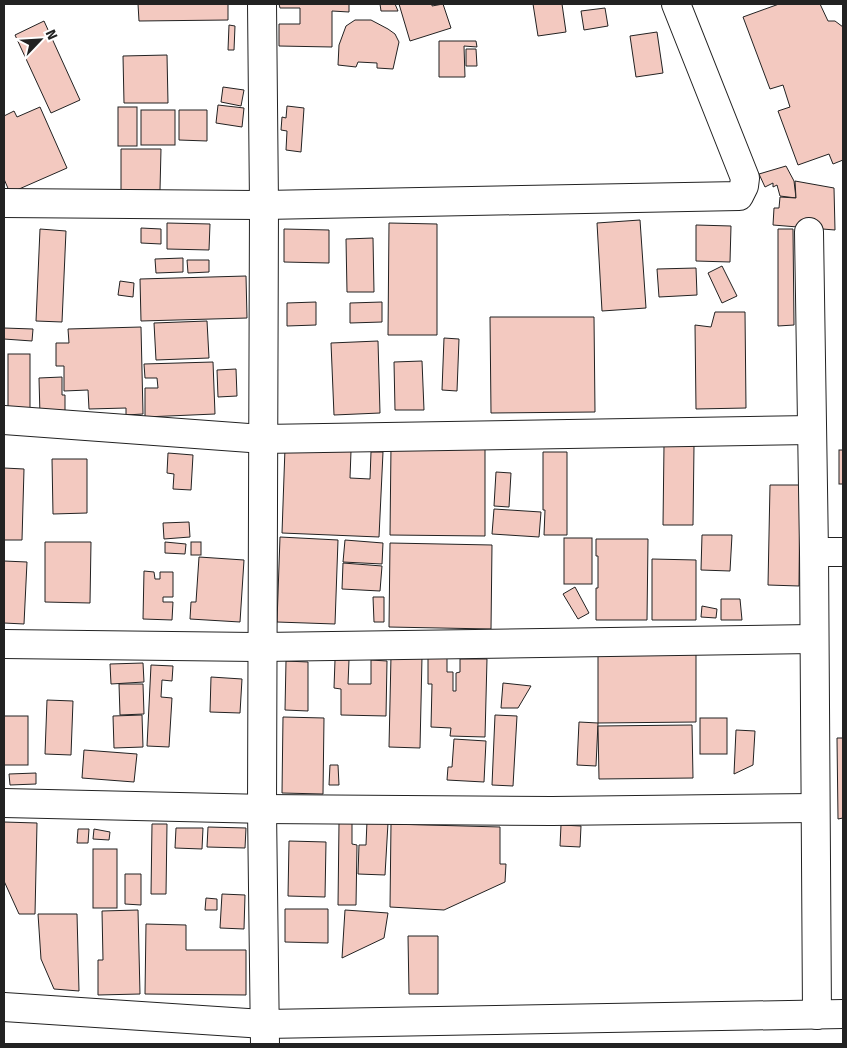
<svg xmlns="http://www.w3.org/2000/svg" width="847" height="1048" font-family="'Fira Sans',sans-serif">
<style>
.building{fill:#f3c9c0;stroke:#222}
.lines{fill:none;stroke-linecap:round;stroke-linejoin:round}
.minor-casing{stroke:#222;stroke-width:30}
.minor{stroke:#fff;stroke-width:28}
</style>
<rect width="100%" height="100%" fill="#fff"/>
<g class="building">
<path d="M 138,4 L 228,4 L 228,20 L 139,21 Z"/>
<path d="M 279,4 L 349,4 L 349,12 L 332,11 L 332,47 L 279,46 L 279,24 L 300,24 L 300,8 L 280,8 Z"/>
<path d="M 380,4 L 395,4 L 398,11 L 381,11 Z"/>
<path d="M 399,4 L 432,4 L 432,6 L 443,4 L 451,28 L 410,41 Z"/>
<path d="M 533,4 L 562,4 L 566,32 L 538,36 Z"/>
<path d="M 779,4 L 820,4 L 828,21 L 835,21 L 843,27 L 843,160 L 833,164 L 829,154 L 798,165 L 778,111 L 790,107 L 783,85 L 770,89 L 743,17 Z"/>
<path d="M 605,8 L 608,26 L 584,30 L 581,11 Z"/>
<path d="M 355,20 L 371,20 L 388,29 L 395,34 L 399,42 L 393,69 L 377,68 L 377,63 L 358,62 L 356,67 L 338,65 L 339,45 L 346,26 Z"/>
<path d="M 44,21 L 80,100 L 51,113 L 15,35 Z"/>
<path d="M 229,25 L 235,26 L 234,50 L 228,50 Z"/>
<path d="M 657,32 L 663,73 L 636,77 L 630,36 Z"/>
<path d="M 439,41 L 476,41 L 477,47 L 464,46 L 465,77 L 439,77 Z"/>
<path d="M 466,49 L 476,49 L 477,66 L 466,66 Z"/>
<path d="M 167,55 L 168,103 L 124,103 L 123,56 Z"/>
<path d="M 223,87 L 244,90 L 241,106 L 221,102 Z"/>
<path d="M 218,105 L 244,108 L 242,127 L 216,123 Z"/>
<path d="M 287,106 L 304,108 L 301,152 L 286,150 L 287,131 L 281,130 L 282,117 L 286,118 Z"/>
<path d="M 40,107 L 67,168 L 10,193 L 4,179 L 4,116 L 14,111 L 17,117 Z"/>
<rect x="118" y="107" width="19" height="39"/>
<rect x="141" y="110" width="34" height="35"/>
<path d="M 179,110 L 207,110 L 207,141 L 179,140 Z"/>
<path d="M 121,149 L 161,149 L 160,190 L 121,190 Z"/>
<path d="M 786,166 L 794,181 L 796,198 L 780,196 L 777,185 L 773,187 L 773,183 L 765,187 L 759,174 Z"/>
<path d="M 795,181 L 834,188 L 835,230 L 773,225 L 774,208 L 779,208 L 780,197 L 796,198 Z"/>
<path d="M 640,220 L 646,308 L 602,311 L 597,223 Z"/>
<path d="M 167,223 L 210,224 L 209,250 L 167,249 Z"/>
<path d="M 389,223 L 437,224 L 437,335 L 388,335 Z"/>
<path d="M 696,225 L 731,226 L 730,262 L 696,261 Z"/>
<path d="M 141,228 L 161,229 L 161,244 L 141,243 Z"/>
<path d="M 40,229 L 66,231 L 62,322 L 36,321 Z"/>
<path d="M 284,229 L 329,230 L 329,263 L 284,262 Z"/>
<path d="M 778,229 L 793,229 L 794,325 L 778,326 Z"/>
<path d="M 373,238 L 374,292 L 347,292 L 346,239 Z"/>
<path d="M 183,258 L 183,272 L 156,273 L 155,259 Z"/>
<path d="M 187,260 L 209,260 L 209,272 L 188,273 Z"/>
<path d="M 722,266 L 737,296 L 722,303 L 708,273 Z"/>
<path d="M 696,268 L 697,295 L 659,297 L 657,269 Z"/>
<path d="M 246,276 L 247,318 L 141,321 L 140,279 Z"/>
<path d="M 120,281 L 134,283 L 133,297 L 118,295 Z"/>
<path d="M 316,302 L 316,325 L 287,326 L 287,303 Z"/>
<path d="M 382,302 L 382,322 L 350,323 L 350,303 Z"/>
<path d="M 715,312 L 745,312 L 746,408 L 696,409 L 695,325 L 711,327 Z"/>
<path d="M 490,317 L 594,317 L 595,412 L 491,413 Z"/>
<path d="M 207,321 L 209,358 L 156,360 L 154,323 Z"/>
<path d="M 141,327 L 143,414 L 126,415 L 126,408 L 89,409 L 88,390 L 64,391 L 64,366 L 56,366 L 56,343 L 69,343 L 68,329 Z"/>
<path d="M 4,328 L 33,329 L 32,341 L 4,339 Z"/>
<path d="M 444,338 L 459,339 L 457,391 L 442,390 Z"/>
<path d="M 378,341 L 380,413 L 334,415 L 331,343 Z"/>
<rect x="8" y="354" width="22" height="60"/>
<path d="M 422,361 L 424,410 L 395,410 L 394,362 Z"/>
<path d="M 213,362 L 215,414 L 145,417 L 145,388 L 158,388 L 157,378 L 145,378 L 144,364 Z"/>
<path d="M 236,369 L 237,396 L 218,397 L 217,370 Z"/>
<path d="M 62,377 L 62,395 L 65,395 L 65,415 L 40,416 L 39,378 Z"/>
<path d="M 664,445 L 694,446 L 693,525 L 663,525 Z"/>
<path d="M 391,446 L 485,447 L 485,536 L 390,535 Z"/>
<path d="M 285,448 L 351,451 L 350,478 L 370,479 L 371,452 L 383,452 L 379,537 L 282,533 Z"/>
<rect x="839" y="450" width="4" height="34"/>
<path d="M 543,452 L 567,452 L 567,535 L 544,535 L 545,510 L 543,510 Z"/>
<path d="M 168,453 L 193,455 L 191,490 L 173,489 L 174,474 L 167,473 Z"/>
<path d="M 52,459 L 87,459 L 87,513 L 53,514 Z"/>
<path d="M 4,468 L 24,469 L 22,540 L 4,540 Z"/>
<path d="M 496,472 L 511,473 L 509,507 L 494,506 Z"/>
<path d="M 770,485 L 800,485 L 799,586 L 768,585 Z"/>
<path d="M 494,509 L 541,512 L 539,537 L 492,534 Z"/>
<path d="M 189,522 L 190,537 L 164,539 L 163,523 Z"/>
<path d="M 702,535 L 732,535 L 730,571 L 701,570 Z"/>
<path d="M 280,537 L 338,540 L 335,624 L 277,622 Z"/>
<rect x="564" y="538" width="28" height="46"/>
<path d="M 596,539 L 648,539 L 647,620 L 596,620 L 596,588 L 598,588 L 598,556 L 596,556 Z"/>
<path d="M 345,540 L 383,543 L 382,564 L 343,562 Z"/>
<path d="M 45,542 L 91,542 L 90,603 L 45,602 Z"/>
<path d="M 165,542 L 186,544 L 185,554 L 165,553 Z"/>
<rect x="191" y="542" width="10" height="13"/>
<path d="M 390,543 L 492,545 L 491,629 L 389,627 Z"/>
<path d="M 199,557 L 244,560 L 240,622 L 190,619 L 191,602 L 196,602 Z"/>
<path d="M 652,559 L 696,560 L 696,620 L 652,620 Z"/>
<path d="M 4,561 L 27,562 L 24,624 L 4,623 Z"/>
<path d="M 343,563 L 382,566 L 380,591 L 342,589 Z"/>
<path d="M 144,571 L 154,572 L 155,579 L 160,579 L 160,572 L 173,572 L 173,597 L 163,597 L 163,602 L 173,602 L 172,620 L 143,619 Z"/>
<path d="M 575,587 L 589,613 L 578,619 L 563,594 Z"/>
<path d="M 373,597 L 384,597 L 384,622 L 374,622 Z"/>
<path d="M 721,599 L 740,599 L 742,620 L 721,620 Z"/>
<path d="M 702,606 L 717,609 L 716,618 L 701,617 Z"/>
<path d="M 598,654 L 696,654 L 696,722 L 598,723 Z"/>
<path d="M 391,656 L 422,657 L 420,748 L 389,747 Z"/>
<path d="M 428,658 L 447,658 L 447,672 L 453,672 L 453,691 L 456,691 L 456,673 L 460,672 L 460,659 L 487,659 L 485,737 L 450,736 L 451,728 L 431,727 L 432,684 L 428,684 Z"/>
<path d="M 335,660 L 349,660 L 348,684 L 371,684 L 371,660 L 387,661 L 386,716 L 341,715 L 341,689 L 334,688 Z"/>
<path d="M 286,661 L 308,662 L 308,711 L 285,710 Z"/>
<path d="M 143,663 L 144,682 L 111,684 L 110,664 Z"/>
<path d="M 151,665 L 173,666 L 172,681 L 162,680 L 161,697 L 172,698 L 169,747 L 147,746 Z"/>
<path d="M 211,677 L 242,679 L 240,713 L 210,712 Z"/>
<path d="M 503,683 L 531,686 L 518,708 L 501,708 Z"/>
<path d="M 119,684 L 143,684 L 144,714 L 120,715 Z"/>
<path d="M 47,700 L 73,701 L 71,755 L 45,754 Z"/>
<path d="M 142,715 L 143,747 L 114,748 L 113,716 Z"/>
<path d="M 495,715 L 517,716 L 513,786 L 492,785 Z"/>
<rect x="4" y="716" width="24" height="49"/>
<path d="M 283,717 L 324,718 L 323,794 L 282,793 Z"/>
<rect x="700" y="718" width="27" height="36"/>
<path d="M 579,722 L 598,723 L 596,766 L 577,765 Z"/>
<path d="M 692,725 L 693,778 L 599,779 L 598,726 Z"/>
<path d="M 736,730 L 755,731 L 753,765 L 734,774 Z"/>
<path d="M 837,738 L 843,738 L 843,818 L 838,819 Z"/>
<path d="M 454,739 L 486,741 L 484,782 L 447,780 L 448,767 L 452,767 Z"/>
<path d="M 84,750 L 137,754 L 134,782 L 82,778 Z"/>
<path d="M 330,765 L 338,765 L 339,785 L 329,785 Z"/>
<path d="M 36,773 L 36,784 L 10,785 L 9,774 Z"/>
<path d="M 367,821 L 388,823 L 385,875 L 358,874 L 359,845 L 366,845 Z"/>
<path d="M 4,822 L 37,823 L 35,914 L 19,914 L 4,881 Z"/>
<path d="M 339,823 L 352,823 L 352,844 L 357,845 L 356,905 L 338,905 Z"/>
<path d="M 152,824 L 167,824 L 166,894 L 151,894 Z"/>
<path d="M 391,824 L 500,827 L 500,864 L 506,864 L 505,882 L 444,910 L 390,907 Z"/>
<path d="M 561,825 L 581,826 L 580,847 L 560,846 Z"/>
<path d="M 208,827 L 246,828 L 245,848 L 207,847 Z"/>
<path d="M 176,828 L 203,828 L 202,849 L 175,848 Z"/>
<path d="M 78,829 L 89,829 L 88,843 L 77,843 Z"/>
<path d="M 94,829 L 110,832 L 109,840 L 93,839 Z"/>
<path d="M 289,841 L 326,842 L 325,897 L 288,896 Z"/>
<rect x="93" y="849" width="24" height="59"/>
<path d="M 125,874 L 141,874 L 141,905 L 125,904 Z"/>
<path d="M 222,894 L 245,895 L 244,929 L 220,928 Z"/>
<path d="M 206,898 L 217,899 L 217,910 L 205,910 Z"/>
<path d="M 285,909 L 328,909 L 328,943 L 285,942 Z"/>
<path d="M 138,910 L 140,994 L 98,995 L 98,960 L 103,960 L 102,911 Z"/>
<path d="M 345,910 L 388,913 L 384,938 L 342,958 Z"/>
<path d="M 38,914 L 77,914 L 79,991 L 54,989 L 41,959 Z"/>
<path d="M 146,924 L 186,925 L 186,950 L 246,950 L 246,995 L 145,994 Z"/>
<path d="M 408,936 L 438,936 L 438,994 L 409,994 Z"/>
</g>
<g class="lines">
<g class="minor-casing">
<g id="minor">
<path d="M 262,4 L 264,205 L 262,809 L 265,1044"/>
<path d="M 4,203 L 264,205 L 739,196 L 744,186 L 745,178 L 676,4"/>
<path d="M 809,232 L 814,552 L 817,1015"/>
<path d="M 4,420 L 262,439 L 811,430"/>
<path d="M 814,552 L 843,552"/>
<path d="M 4,644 L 262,647 L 813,639"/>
<path d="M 4,803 L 262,809 L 552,811 L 815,808"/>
<path d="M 4,1007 L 265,1024 L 843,1014"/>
</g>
</g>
<use href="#minor" class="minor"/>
</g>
<rect width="847" height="1048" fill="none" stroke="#222222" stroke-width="10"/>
<g transform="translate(40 40) rotate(65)" stroke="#ffffff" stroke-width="4" paint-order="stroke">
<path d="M0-4L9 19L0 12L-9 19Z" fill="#222222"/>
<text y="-8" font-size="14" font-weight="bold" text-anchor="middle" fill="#222222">N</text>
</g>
</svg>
